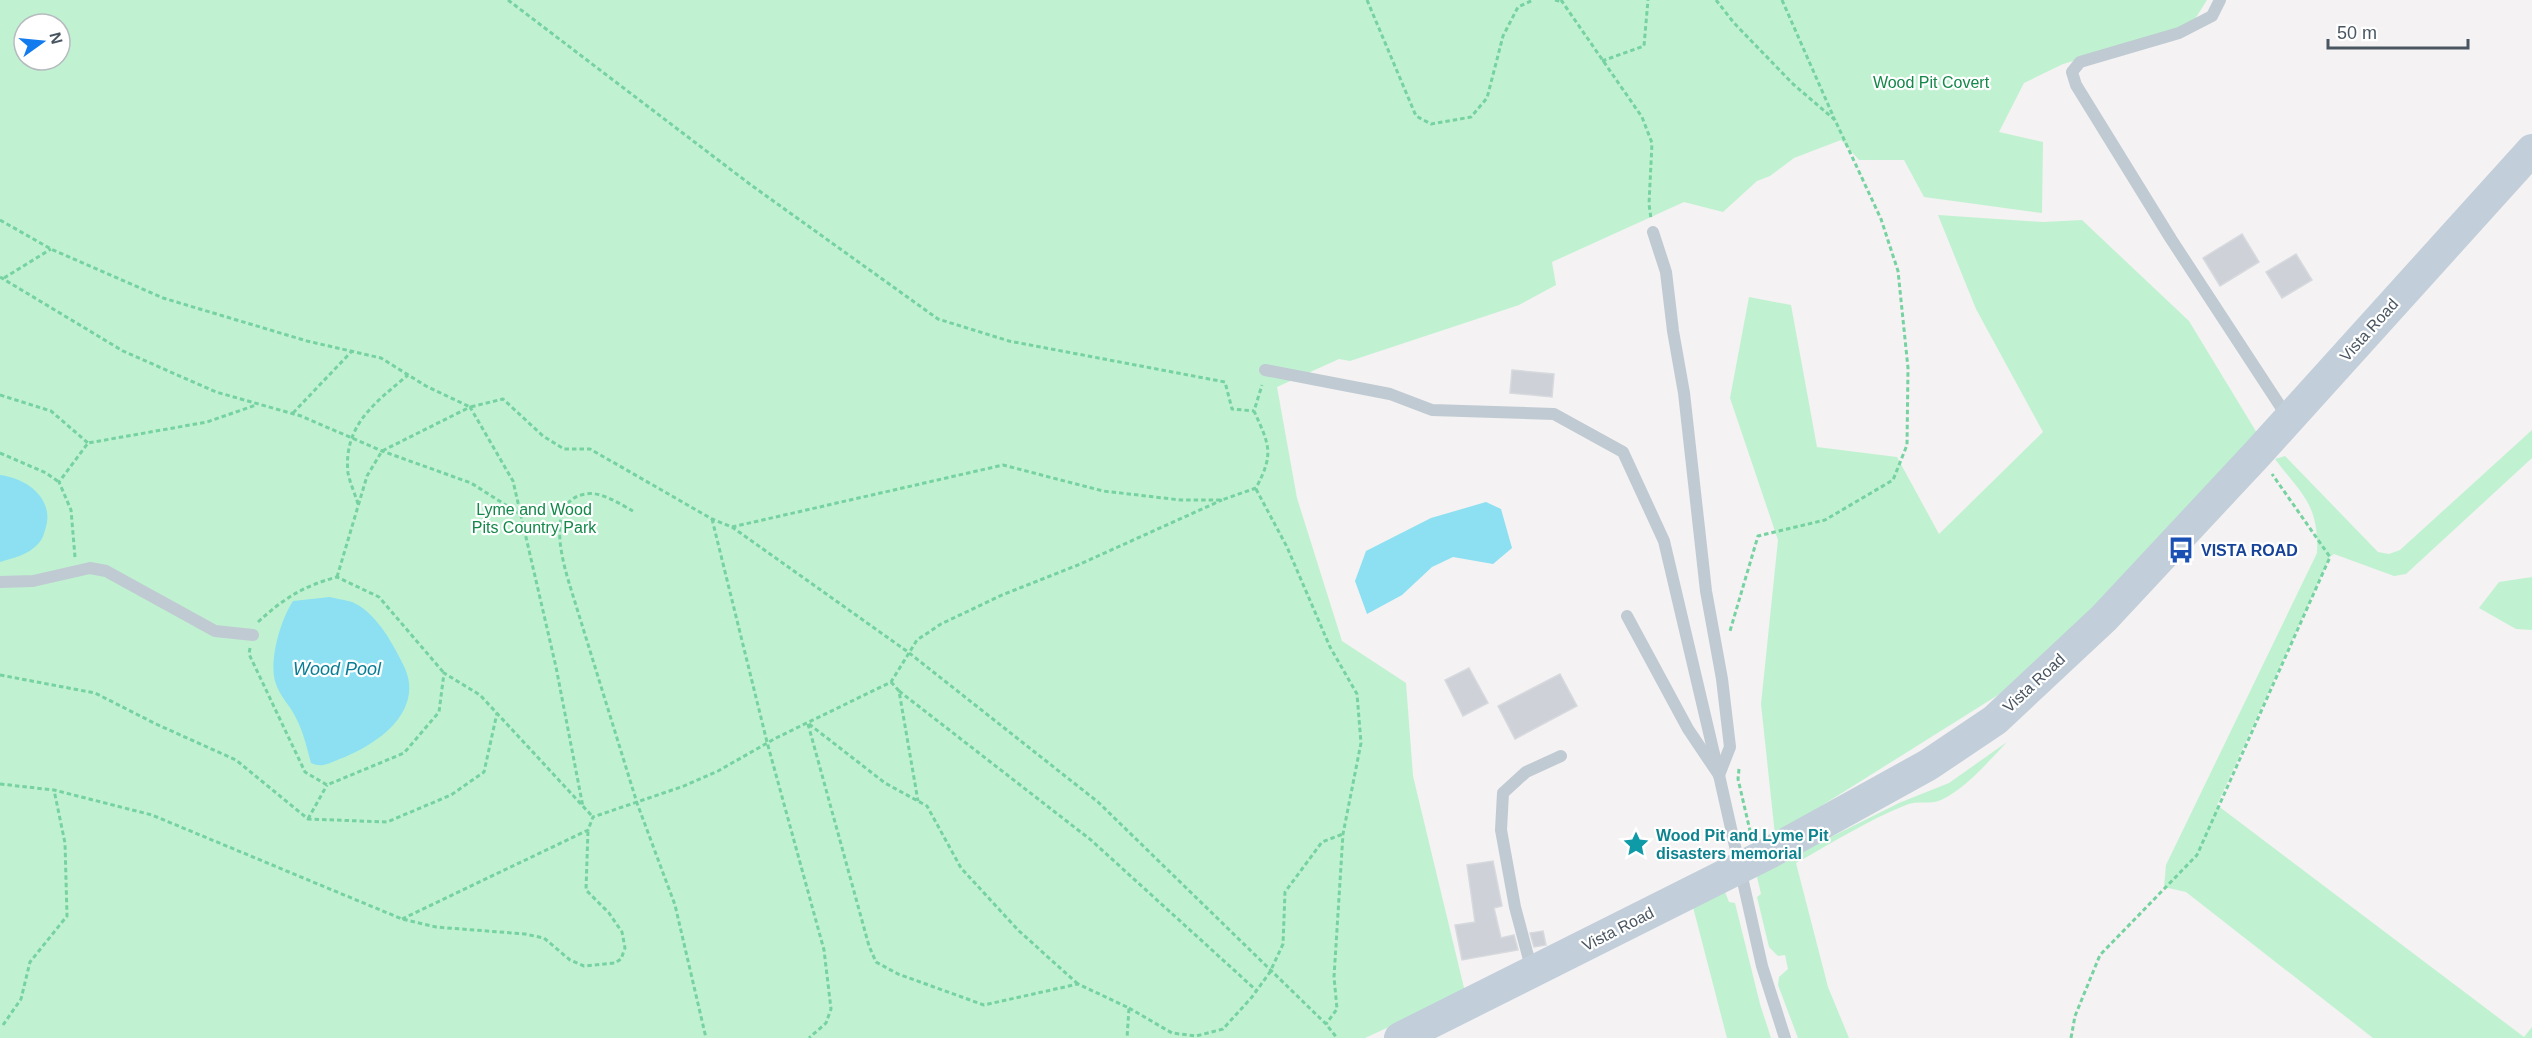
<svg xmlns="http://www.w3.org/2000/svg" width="2532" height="1038" font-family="Helvetica,sans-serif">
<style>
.green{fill:#c0f2d1;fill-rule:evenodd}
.water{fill:#8ce0f1}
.building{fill:#ced1d7;stroke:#d6d9de;stroke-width:1.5}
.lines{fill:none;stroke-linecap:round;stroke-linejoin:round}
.path{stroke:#76d2a1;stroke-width:3;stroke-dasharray:4.5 3;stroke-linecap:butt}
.service{stroke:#c0cad2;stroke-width:12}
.secondary{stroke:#c2ced9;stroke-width:32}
.labels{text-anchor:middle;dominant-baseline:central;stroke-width:4.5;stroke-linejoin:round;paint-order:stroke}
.park-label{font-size:16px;fill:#138849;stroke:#fff}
.street-label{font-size:16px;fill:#495661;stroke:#fff}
.transit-label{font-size:16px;font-weight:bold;fill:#164399;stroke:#fff;text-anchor:start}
.culture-label{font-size:16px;font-weight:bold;fill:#0d838f;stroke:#fff;text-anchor:start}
.water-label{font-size:18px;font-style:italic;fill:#087e96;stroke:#fff}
</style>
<rect width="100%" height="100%" fill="#f4f2f2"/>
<g class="green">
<path d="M 0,0 L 2207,0 L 2190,27 L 2063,64 L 2024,83 L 1999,132 L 2043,142 L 2042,213 L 1924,197 L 1904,160 L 1859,160 L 1841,140 L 1794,158 L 1770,176 L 1757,181 L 1723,212 L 1684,202 L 1552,262 L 1556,285 L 1519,305 L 1350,361 L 1339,359 L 1277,387 L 1297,498 L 1342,641 L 1406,683 L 1413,776 L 1465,992 L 1365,1038 L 0,1038 ZM 24,24 L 60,24 L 60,60 L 24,60 Z"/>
<path d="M 1938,215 L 2043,222 L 2082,220 L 2189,321 L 2260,438 L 2073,648 L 1775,835 L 1761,704 L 1778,540 L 1730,398 L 1749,297 L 1791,305 L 1817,447 L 1897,457 L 1939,534 L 2043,432 L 1976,309 Z"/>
<path d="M 2532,430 L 2532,458 L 2406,574 L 2394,576 L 2334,554 L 2330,557 L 2217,805 L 2524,1037 L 2532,1027 L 2532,1038 L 2373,1038 L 2186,892 L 2164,887 L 2166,865 L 2317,553 C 2319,504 2302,495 2275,459 L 2285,456 L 2378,552 L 2389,554 L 2400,550 Z"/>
<path d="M 2532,577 L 2532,630 L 2516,629 L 2479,608 L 2499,582 Z"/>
<path d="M 2007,742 C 1990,760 1964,790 1941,800 C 1930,805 1918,800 1906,805 C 1868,820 1832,843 1796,863 L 1828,987 L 1849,1038 L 1798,1038 L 1778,985 L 1779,977 L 1788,969 L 1785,955 L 1778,956 L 1769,947 L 1757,897 L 1761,894 L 1757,877 L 1759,873 L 1899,803 L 1949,783 Z"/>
<path d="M 1725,892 L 1729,902 L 1735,903 L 1760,1004 L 1771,1038 L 1727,1038 L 1693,907 Z"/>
</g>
<g class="water">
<path d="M 0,475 C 26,478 54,498 46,527 C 44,533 43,539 38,544 C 28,555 13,558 0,562 Z"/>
<path d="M 1486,502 L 1501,509 L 1512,548 L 1493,564 L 1453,557 L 1432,567 L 1402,595 L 1367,614 L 1355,581 L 1366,551 L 1431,518 Z"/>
<path d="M 330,597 C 337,599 346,600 352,602 C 371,610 386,632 395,649 C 400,659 408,671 409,683 C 413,719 374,745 345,757 C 332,761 324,769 311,763 C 307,748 303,731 296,718 C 290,705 279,696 275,681 C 269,659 281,619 293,601 Z"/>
</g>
<g class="building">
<path d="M 2242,234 L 2259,262 L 2220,286 L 2203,258 Z"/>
<path d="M 2296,254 L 2312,280 L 2282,298 L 2266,272 Z"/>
<path d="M 1512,370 L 1554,374 L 1552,397 L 1510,393 Z"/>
<path d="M 1469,668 L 1488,703 L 1463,716 L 1445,680 Z"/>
<path d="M 1560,674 L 1577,706 L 1515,739 L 1498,706 Z"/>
<path d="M 1493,861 L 1502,906 L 1494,908 L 1501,938 L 1514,935 L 1518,950 L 1462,960 L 1455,925 L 1475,922 L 1467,865 Z"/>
<path d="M 1543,931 L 1546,945 L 1534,947 L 1530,933 Z"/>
</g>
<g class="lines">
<g class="path">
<path d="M 508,0 L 751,185 L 938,319 L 1009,341 L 1225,382 L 1232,409 L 1254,411"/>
<path d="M 1367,0 L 1416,116 L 1431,124 L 1471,117 L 1487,98 L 1503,36 L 1518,7 L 1533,0"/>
<path d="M 1555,0 L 1563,2"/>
<path d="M 1561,0 L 1642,117 L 1652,143 L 1649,204 L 1651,219"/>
<path d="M 1716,0 L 1734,23 L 1793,84 L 1835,120 L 1881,219 L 1898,271 L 1908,368 L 1907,445 L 1893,480 L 1825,520 L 1758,536 L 1730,631"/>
<path d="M 1782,0 L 1834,118"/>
<path d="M 1602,61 L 1644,46 L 1648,0"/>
<path d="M 0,220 L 51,249 L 163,298 L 307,341 L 381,358 L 426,386 L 470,407 L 503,399 L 543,436 L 564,449 L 590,449 L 712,519 L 732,527 L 908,652 L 1098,802 L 1326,1024 L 1337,1038"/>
<path d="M 0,277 L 123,351 L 216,392 L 301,416 L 382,451 L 471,483 L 520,514"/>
<path d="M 4,278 L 51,249"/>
<path d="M 0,395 L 51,411 L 88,443"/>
<path d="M 293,413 L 352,351"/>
<path d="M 0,453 L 46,473 L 59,482"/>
<path d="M 1256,489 L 1287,547 L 1330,647 L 1357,694 L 1361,743 L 1343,834 L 1334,977 L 1337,1009 L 1326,1024"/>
<path d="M 358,504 C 355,494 350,483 348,473 C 343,425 376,402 408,375"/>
<path d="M 633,511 C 620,504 601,491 586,494 C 545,500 562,560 570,586 L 637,803 L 675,905 L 706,1038"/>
<path d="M 712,519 L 767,742 L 824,950 L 831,1009 L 826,1023 L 809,1038"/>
<path d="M 732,527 L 1003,465 L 1103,491 L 1181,500 L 1222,500 L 1256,488 C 1274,454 1270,446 1254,411 L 1262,385"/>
<path d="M 75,557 L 71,510 L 59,482 L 88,443 L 207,422 L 256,405"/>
<path d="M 337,577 L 367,476 L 382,451 L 470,407 L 513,481 L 556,667 L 583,807"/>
<path d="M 258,622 C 283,599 303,586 337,577 L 379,597 L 444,673"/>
<path d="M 250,648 L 249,654 L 305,772 L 327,785 L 404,753 L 439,712 L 444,673 L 480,695 L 593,817"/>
<path d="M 0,675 L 95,693 L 156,724 L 236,760 L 308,819 L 387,822 L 451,795 L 484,772 L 497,713"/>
<path d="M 891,682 L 899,691 L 918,801"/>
<path d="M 899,691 L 1091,840 L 1257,991"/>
<path d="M 808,724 L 869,946 L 876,962 L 898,974 L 984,1005 L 1078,984 L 1129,1008 L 1127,1038"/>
<path d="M 809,724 L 885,783 L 927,806 L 961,868 L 1019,931 L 1078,984"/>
<path d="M 1739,769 L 1738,779 L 1751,835"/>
<path d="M 0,784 L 54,790 L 152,815 L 402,919 L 436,927 L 525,934 L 544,938 L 570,960 L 584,966 L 615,963 L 621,959 L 625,948 L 622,932 L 609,913 L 586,890 L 588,830"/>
<path d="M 308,819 L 327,785"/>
<path d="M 402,919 L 588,830 L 593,817 L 684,786 L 718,771 L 776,738 L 891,682 L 917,640 L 941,624 L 1002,595 L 1078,565 L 1222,500"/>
<path d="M 1129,1008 L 1172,1033 L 1196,1036 L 1223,1029 L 1252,997 L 1270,972 L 1283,944 L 1285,892 L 1322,842 L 1343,834"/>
<path d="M 3,1025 L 21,999 L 30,962 L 67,916 L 65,843 L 54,790"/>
<path d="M 2071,1038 L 2075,1016 L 2100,955 L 2197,855 L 2330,557 L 2272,474"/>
</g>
<g class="service">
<path d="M 2220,0 L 2212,16 L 2179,33 L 2080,62 L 2072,72 L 2076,85 L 2171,239 L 2288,418"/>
<path d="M 1653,232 L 1666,272 L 1673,331 L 1684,393 L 1706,591 L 1722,679 L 1730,747 L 1719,775"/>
<path d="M 1265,370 L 1390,394 L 1432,410 L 1554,414 L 1623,452 L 1664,541 L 1719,775"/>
<path d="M 0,582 L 33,581 L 90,568 L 106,571 L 215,631 L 253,635"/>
<path d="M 1627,616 L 1688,729 L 1719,775 L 1762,966 L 1785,1038"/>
<path d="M 1532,971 L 1515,907 L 1501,830 L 1503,793 L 1526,772 L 1561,756"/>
</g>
<path class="secondary" d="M 1400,1038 L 1769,853 L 1928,765 L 1995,720 L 2104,618 L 2258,453 L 2532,150"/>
</g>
<defs>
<g id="bus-bare" transform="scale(2.07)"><path d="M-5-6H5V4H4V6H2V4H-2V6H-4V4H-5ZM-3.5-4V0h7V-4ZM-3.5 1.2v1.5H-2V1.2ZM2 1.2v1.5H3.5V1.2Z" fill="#1a4fb4" stroke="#fff" stroke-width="2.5" paint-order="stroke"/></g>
<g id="sight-bare" transform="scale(2.07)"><path d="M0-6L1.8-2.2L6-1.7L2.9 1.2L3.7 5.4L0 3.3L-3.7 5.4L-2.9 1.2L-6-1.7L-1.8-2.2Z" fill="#0f9aa8" stroke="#fff" stroke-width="2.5" paint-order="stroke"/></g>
</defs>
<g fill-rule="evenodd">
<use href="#bus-bare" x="2181" y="550"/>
<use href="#sight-bare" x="1636" y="844"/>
</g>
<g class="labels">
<g class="park-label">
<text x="1931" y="82">Wood Pit Covert</text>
<text x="534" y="509">Lyme and Wood<tspan x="534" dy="18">Pits Country Park</tspan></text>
</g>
<g class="street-label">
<text transform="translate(2369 330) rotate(-48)">Vista Road</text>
<text transform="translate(2034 683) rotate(-43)">Vista Road</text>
<text transform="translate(1618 929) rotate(-27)">Vista Road</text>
</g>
<g class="transit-label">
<text x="2201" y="550">VISTA ROAD</text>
</g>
<g class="culture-label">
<text x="1656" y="835">Wood Pit and Lyme Pit<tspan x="1656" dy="18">disasters memorial</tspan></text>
</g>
<g class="water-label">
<text x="337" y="669">Wood Pool</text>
</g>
</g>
<g transform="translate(42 42) rotate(75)"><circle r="28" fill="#ffffff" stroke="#b6bbc0" stroke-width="1.5"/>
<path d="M0-4.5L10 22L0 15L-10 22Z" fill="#127cee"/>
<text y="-9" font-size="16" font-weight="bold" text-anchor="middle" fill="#495661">N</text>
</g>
<path d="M2328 39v9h140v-9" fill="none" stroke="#495661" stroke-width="3"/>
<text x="2337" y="39" font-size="18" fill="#495661" stroke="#ffffff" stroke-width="4.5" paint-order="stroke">50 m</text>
</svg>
